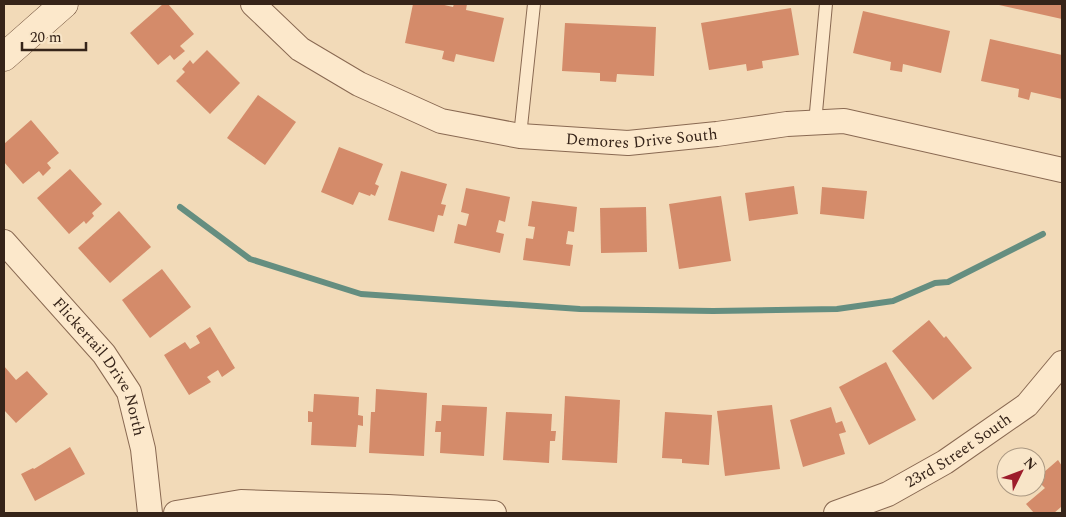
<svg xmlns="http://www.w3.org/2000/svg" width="1066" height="517" font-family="Spectral,serif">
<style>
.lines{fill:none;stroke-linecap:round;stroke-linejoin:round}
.stream{stroke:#658e80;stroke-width:6}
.building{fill:#d48b6a}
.service-casing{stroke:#896952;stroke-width:14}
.minor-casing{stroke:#896952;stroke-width:26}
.secondary-casing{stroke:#6a4a35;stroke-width:29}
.service{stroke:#fce8cb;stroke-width:12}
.minor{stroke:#fce8cb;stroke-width:24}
.secondary{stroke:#fce8cb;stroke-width:28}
.labels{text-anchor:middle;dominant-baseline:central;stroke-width:4.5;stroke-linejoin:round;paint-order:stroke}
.street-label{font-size:16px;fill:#362419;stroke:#f8e5c8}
</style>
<rect width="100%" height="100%" fill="#f2dab8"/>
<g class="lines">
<path class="stream" d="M 180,207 L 250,259 L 361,294 L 580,309 L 713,311 L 837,309 L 893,301 L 935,283 L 948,282 L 1043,234"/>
</g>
<g class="building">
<path d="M 163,4 L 168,4 L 194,34 L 180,46 L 185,51 L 174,60 L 170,55 L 158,65 L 130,33 Z"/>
<path d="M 413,4 L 440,4 L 453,7 L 454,4 L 467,4 L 466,10 L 504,18 L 494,62 L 456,54 L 454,62 L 442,59 L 444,51 L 405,43 Z"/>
<path d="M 999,4 L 1062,4 L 1062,19 L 999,5 Z"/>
<path d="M 791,8 L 799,55 L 762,61 L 763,68 L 747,71 L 746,64 L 709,70 L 701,23 Z"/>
<path d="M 863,11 L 950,31 L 941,73 L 903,64 L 902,72 L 890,70 L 891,62 L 853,53 Z"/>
<path d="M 565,23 L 656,27 L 654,76 L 617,74 L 616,82 L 600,81 L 600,73 L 562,71 Z"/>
<path d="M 990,39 L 1062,55 L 1062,99 L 1031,92 L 1029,100 L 1018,97 L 1019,89 L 981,81 Z"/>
<path d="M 207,50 L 240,83 L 210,114 L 176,81 L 185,72 L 182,69 L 190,60 L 193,64 Z"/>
<path d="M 258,95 L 296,122 L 265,165 L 227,138 Z"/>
<path d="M 31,120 L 59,153 L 47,163 L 51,168 L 43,176 L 39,171 L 23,184 L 4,162 L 4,144 Z"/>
<path d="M 339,147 L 383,164 L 375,184 L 379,186 L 375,196 L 371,194 L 370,196 L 359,192 L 353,205 L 321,192 Z"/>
<path d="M 70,169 L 102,204 L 92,213 L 94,216 L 86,224 L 84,221 L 69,234 L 37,198 Z"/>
<path d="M 401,171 L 447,184 L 441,204 L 446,205 L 443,216 L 438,215 L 434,232 L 388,220 Z"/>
<path d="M 794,186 L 798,214 L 749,221 L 745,193 Z"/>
<path d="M 822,187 L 867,191 L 864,219 L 820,214 Z"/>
<path d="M 466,188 L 510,197 L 505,222 L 499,220 L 496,232 L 504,234 L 500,253 L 454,243 L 458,224 L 466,226 L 469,214 L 461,212 Z"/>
<path d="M 721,196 L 731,261 L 679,269 L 669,204 Z"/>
<path d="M 532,201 L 577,207 L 574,232 L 568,231 L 566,244 L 573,245 L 570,266 L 523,260 L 526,238 L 533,239 L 535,227 L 528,226 Z"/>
<path d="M 646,207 L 647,252 L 601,253 L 600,208 Z"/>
<path d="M 119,211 L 151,247 L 110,283 L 78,248 Z"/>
<path d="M 162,269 L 191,307 L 150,338 L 122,300 Z"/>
<path d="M 929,320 L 944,338 L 946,336 L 972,368 L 933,400 L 892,351 Z"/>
<path d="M 210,327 L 235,368 L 222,377 L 218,370 L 207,377 L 211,382 L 189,395 L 164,355 L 185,342 L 190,349 L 200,343 L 196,336 Z"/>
<path d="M 886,362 L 916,420 L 869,445 L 839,387 Z"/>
<path d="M 4,366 L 16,380 L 27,371 L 48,394 L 16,423 L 4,410 Z"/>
<path d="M 376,389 L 427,393 L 424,456 L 369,453 L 371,412 L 375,412 Z"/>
<path d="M 314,394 L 359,397 L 358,415 L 363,416 L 363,426 L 358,425 L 356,447 L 311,445 L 312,422 L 308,422 L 308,411 L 313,412 Z"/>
<path d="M 565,396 L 620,400 L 617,463 L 562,460 Z"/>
<path d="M 442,405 L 487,407 L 484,456 L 440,453 L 441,432 L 435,432 L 436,421 L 441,421 Z"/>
<path d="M 772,405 L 780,469 L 725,476 L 717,411 Z"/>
<path d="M 831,407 L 836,423 L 842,421 L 846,432 L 839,434 L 845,454 L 803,467 L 790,420 Z"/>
<path d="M 506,412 L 552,414 L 551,431 L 556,431 L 555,441 L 550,441 L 549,463 L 503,460 Z"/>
<path d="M 665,412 L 712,415 L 709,465 L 682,463 L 682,459 L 662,458 Z"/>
<path d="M 70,447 L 85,474 L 35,501 L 21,474 L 33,468 L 34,469 Z"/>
<path d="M 1058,460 L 1062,466 L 1062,509 L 1061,507 L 1054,513 L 1034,513 L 1026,504 L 1045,488 L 1036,479 Z"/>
</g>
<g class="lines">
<g class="service-casing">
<g id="service">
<path d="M 815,123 L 826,4"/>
<path d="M 520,136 L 534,4"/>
</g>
</g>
<g class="minor-casing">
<g id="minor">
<path id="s1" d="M 253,4 L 300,49 L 359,84 L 441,121 L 520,136 L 628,143 L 717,134 L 787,124 L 844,121 L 1062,170"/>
<path id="s2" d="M 4,242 L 104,354 L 129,392 L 143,449 L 150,513"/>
<path d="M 176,513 L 241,502 L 388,507 L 494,513"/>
<path id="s3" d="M 836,513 L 888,494 L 945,462 L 1027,405 L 1062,363"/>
</g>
</g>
<g class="secondary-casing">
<path id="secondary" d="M 4,57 L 64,4"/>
</g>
<use href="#service" class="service"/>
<use href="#minor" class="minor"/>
<use href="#secondary" class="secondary"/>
</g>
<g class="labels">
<g class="street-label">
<text stroke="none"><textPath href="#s1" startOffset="426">Demores Drive South</textPath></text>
<text stroke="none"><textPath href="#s2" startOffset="159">Flickertail Drive North</textPath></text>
<text stroke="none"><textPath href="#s3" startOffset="138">23rd Street South</textPath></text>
</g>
</g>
<rect width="1066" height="517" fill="none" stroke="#362419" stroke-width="10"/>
<g transform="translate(1021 472) rotate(48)"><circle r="24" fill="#f8e5c8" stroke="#aa9882"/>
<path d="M0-4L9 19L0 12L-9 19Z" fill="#9d1c2b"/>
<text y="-8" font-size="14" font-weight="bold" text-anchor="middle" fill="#362419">N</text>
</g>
<path d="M22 42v8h64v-8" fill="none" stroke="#362419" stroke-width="2.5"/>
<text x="30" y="42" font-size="15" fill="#362419" stroke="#f8e5c8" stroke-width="4" paint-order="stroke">20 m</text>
</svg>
